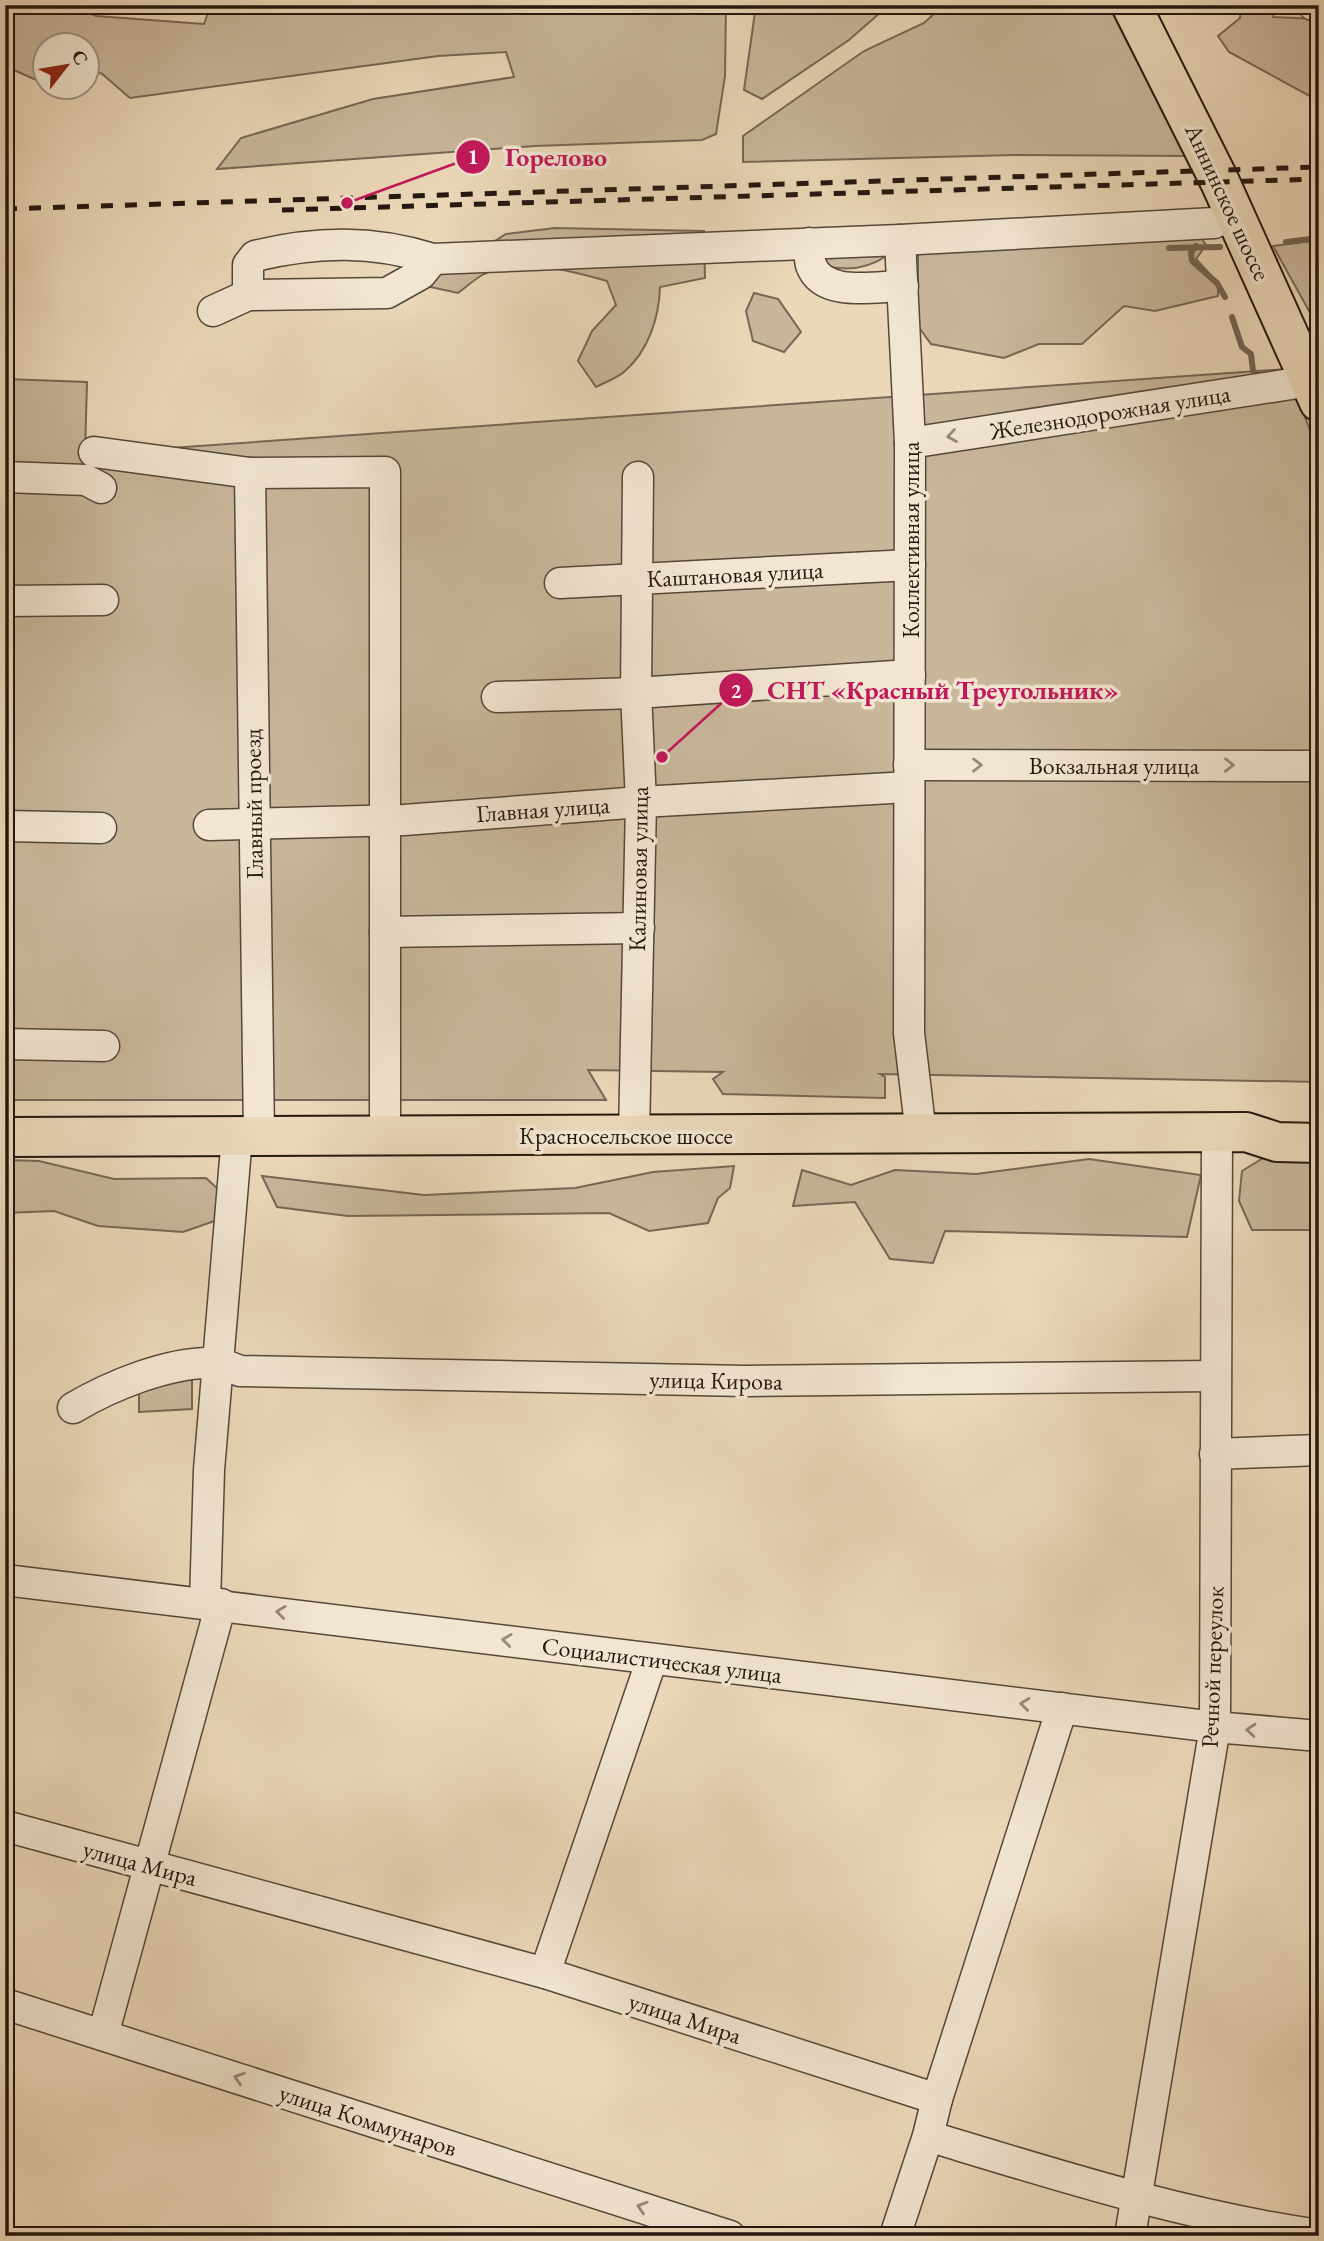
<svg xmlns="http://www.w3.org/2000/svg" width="1324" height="2241" font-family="'EB Garamond',serif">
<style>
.green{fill:#c9b79c;stroke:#766756;stroke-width:2}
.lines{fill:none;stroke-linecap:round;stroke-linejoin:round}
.stream{stroke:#726352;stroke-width:6}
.minor-casing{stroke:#55473a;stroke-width:33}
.major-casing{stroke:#23170f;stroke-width:42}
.highway-casing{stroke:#23170f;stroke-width:42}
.minor{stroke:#f2e6d2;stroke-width:30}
.major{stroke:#ebd8b9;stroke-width:38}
.highway{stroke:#ebd8b9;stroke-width:38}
.rail{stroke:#23170f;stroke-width:5;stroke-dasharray:12 12;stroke-linecap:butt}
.oneway{stroke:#95897a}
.labels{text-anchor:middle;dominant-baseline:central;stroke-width:7;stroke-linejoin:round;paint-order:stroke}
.street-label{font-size:24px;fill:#23170f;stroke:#f2e6d2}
.leader{fill:none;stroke:#c2185b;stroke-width:2.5}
.callout-dot{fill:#c2185b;stroke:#f2e6d2;stroke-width:2.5}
.mark-label{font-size:21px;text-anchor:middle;font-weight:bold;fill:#fff}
.callout-label{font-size:26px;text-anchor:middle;font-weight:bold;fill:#c2185b;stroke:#f2e6d2;stroke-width:7;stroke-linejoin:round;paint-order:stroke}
</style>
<rect width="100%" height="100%" fill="#ebd8b9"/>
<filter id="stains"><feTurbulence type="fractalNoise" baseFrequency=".00286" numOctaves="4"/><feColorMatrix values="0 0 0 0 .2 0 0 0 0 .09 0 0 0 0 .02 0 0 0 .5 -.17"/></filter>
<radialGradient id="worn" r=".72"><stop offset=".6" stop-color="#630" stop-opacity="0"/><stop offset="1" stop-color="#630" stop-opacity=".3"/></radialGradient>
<g class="green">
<path d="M 5,5 L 73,5 L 96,16 L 204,24 L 211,5 L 726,5 L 725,76 L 716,134 L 702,140 L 535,146 L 217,169 L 241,138 L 373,99 L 514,77 L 506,52 L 438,56 L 130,98 L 101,73 L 88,75 L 88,46 L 46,46 L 45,84 L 5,66 Z"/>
<path d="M 756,5 L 889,5 L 849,40 L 762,99 L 744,90 Z"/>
<path d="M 944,5 L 1109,5 L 1192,156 L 1014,155 L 743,162 L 743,136 L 864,51 L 924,23 Z"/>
<path d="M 1240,5 L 1274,5 L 1273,17 L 1319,19 L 1319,101 L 1229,52 L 1218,36 L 1240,18 Z"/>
<path d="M 555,228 L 704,231 L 705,278 L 660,287 C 659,317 649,350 625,371 C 618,378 605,382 596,387 L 578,361 L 592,331 L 616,305 L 607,281 C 572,271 519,256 484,274 C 475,279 466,287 458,293 L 426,286 L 436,264 L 476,253 L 506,234 Z"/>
<path d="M 1198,233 L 1206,245 L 1196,259 L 1218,283 L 1218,296 L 1155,311 L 1124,306 L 1082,344 L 1039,344 L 1004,358 L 931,344 L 918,326 L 918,249 Z"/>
<path d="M 1319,240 L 1319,329 L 1273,246 Z"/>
<path d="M 820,249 L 888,255 C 869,268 850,272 827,266 Z"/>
<path d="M 754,293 L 778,299 L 801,332 L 784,352 L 753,341 L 746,311 Z"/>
<path d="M 1286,369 L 1319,453 L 1319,1082 L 880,1074 L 885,1077 L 885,1098 L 723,1094 L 713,1079 L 723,1072 L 588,1070 L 606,1100 L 5,1100 L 5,379 L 87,382 L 85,454 Z"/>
<path d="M 1319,1153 L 1319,1230 L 1252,1230 L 1239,1201 L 1242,1171 L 1268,1155 Z"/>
<path d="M 1089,1159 L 1201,1175 L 1187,1237 L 945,1231 L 933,1263 L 890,1259 L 855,1202 L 793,1206 L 802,1170 L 851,1185 L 895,1170 L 976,1174 Z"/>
<path d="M 5,1160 L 39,1161 L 114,1179 L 206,1178 L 219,1190 L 223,1218 L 183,1232 L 98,1226 L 54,1211 L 5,1213 Z"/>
<path d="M 734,1166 L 730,1188 L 718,1198 L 708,1223 L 649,1231 L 609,1213 L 348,1216 L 277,1207 L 262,1176 L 424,1195 L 575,1188 L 653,1172 Z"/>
<path d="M 192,1372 L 192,1409 L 139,1412 L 139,1388 Z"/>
</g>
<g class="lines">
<g class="stream">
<path d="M 1286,242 L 1319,238"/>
<path d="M 1196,246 L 1191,253 L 1192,261 L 1217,283 L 1225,297"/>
<path d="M 1169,248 L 1220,247"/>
<path d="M 1232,317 L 1242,347 L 1251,354 L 1253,371 L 1259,375"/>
</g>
<g class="minor-casing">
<g id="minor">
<path d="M 1313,5 L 1319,6"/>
<path d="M 900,240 L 910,443 L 909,1033 L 921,1134"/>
<path d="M 809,243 C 810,249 809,259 811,265 C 823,298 876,286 903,286"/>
<path d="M 248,295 L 248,265 L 255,256 C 316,241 373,240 433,259 L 900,240 L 1214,223 L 1234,214"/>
<path d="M 213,311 L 248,295 L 387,293 L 421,274 L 433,259"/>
<path d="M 910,443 L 1310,381"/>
<path d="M 94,452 L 250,473 L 385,472 L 385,1136"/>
<path d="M 250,473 L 259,1136"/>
<path d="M 5,477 L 86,480 L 101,488"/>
<path d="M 560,583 L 910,565"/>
<path d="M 5,601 L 103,600"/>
<path d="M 497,697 L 636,693 L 910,675"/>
<path d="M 909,765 L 1319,766"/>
<path d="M 209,825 L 404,820 L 641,802 L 909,787"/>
<path d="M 5,826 L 101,828"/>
<path d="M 385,932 L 639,928"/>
<path d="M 5,1044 L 104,1046"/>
<path d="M 634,1135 L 641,802 L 636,693 L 638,477"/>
<path d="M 73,1408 C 110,1386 170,1361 214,1363 C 223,1363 232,1368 240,1371 L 746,1381 L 1215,1376"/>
<path d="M 1215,1454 L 1319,1450"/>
<path d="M 5,1580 L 1215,1727 L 1319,1736"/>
<path d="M 205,1603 L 209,1470 L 237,1136"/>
<path d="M 5,1826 L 545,1973 L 937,2099 L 928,2136 C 1057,2175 1185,2216 1319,2235"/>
<path d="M 545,1973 L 652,1659"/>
<path d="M 5,2004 L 730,2236"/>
<path d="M 103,2035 L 221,1604"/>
<path d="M 937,2099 L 1062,1708"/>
<path d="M 895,2236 L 928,2136"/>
<path d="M 1130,2236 L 1215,1727 L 1217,1133"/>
</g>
</g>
<g class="major-casing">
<path id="major" d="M 1131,5 L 1220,182 L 1319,402"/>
</g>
<g class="highway-casing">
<path id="highway" d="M 5,1137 L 1246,1132 L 1277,1142 L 1319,1143"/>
</g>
<use href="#minor" class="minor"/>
<use href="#major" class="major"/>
<use href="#highway" class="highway"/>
<g class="rail">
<path d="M 5,209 L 1319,167"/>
<path d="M 282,210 L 1319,179"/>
</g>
</g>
<defs><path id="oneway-chevron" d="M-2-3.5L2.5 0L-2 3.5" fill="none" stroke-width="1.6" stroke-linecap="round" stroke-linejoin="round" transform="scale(1.75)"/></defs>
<g class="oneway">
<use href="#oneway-chevron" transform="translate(952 436) rotate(171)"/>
<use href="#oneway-chevron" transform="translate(977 765)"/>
<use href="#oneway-chevron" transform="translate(1229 765) rotate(1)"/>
<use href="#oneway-chevron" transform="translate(281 1612) rotate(-173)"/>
<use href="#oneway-chevron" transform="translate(507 1640) rotate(-173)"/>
<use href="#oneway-chevron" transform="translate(1025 1704) rotate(-173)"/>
<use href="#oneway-chevron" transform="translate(1251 1730) rotate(-175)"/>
<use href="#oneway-chevron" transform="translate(239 2078) rotate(-162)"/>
<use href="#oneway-chevron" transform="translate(642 2207) rotate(-162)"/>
</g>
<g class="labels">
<g class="street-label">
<text transform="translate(1228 202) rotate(65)">Аннинское шоссе</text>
<text transform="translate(1110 412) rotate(-9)">Железнодорожная улица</text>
<text transform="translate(910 540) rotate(-90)">Коллективная улица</text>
<text transform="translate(735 574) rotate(-3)">Каштановая улица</text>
<text x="1114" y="765">Вокзальная улица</text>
<text transform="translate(253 804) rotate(-91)">Главный проезд</text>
<text transform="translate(543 809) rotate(-4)">Главная улица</text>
<text transform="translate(638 869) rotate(-89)">Калиновая улица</text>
<text x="626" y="1135">Красносельское шоссе</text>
<text transform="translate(716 1380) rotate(1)">улица Кирова</text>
<text transform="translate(662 1660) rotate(7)">Социалистическая улица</text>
<text transform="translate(1212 1667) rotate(-88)">Речной переулок</text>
<text transform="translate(140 1863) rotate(15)">улица Мира</text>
<text transform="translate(685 2018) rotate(18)">улица Мира</text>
<text transform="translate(368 2120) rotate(18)">улица Коммунаров</text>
</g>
</g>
<path class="leader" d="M347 203L473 157M662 757L736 690"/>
<g class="callout-dot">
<circle cx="347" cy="203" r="7"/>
<circle cx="662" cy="757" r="7"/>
<circle cx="473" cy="157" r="18"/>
<circle cx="736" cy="690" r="18"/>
</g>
<g class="mark-label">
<text x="473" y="164">1</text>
<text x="736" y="698">2</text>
</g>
<g class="callout-label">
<text x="556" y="166">Горелово</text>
<text x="943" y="699">СНТ «Красный Треугольник»</text>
</g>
<rect width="1324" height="2241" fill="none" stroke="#ebd8b9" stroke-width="28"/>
<rect x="7" y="7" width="1310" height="2227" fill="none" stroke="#23170f" stroke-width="3.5"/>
<rect x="14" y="14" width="1296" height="2213" fill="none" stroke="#23170f" stroke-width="2"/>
<g transform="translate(66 66) rotate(59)"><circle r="33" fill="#f2e6d2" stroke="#9f9384" stroke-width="2"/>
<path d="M0-5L12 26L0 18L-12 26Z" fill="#8f2418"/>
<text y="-10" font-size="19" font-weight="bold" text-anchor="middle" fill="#23170f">С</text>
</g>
<rect width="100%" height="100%" filter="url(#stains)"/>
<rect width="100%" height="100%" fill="url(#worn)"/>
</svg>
